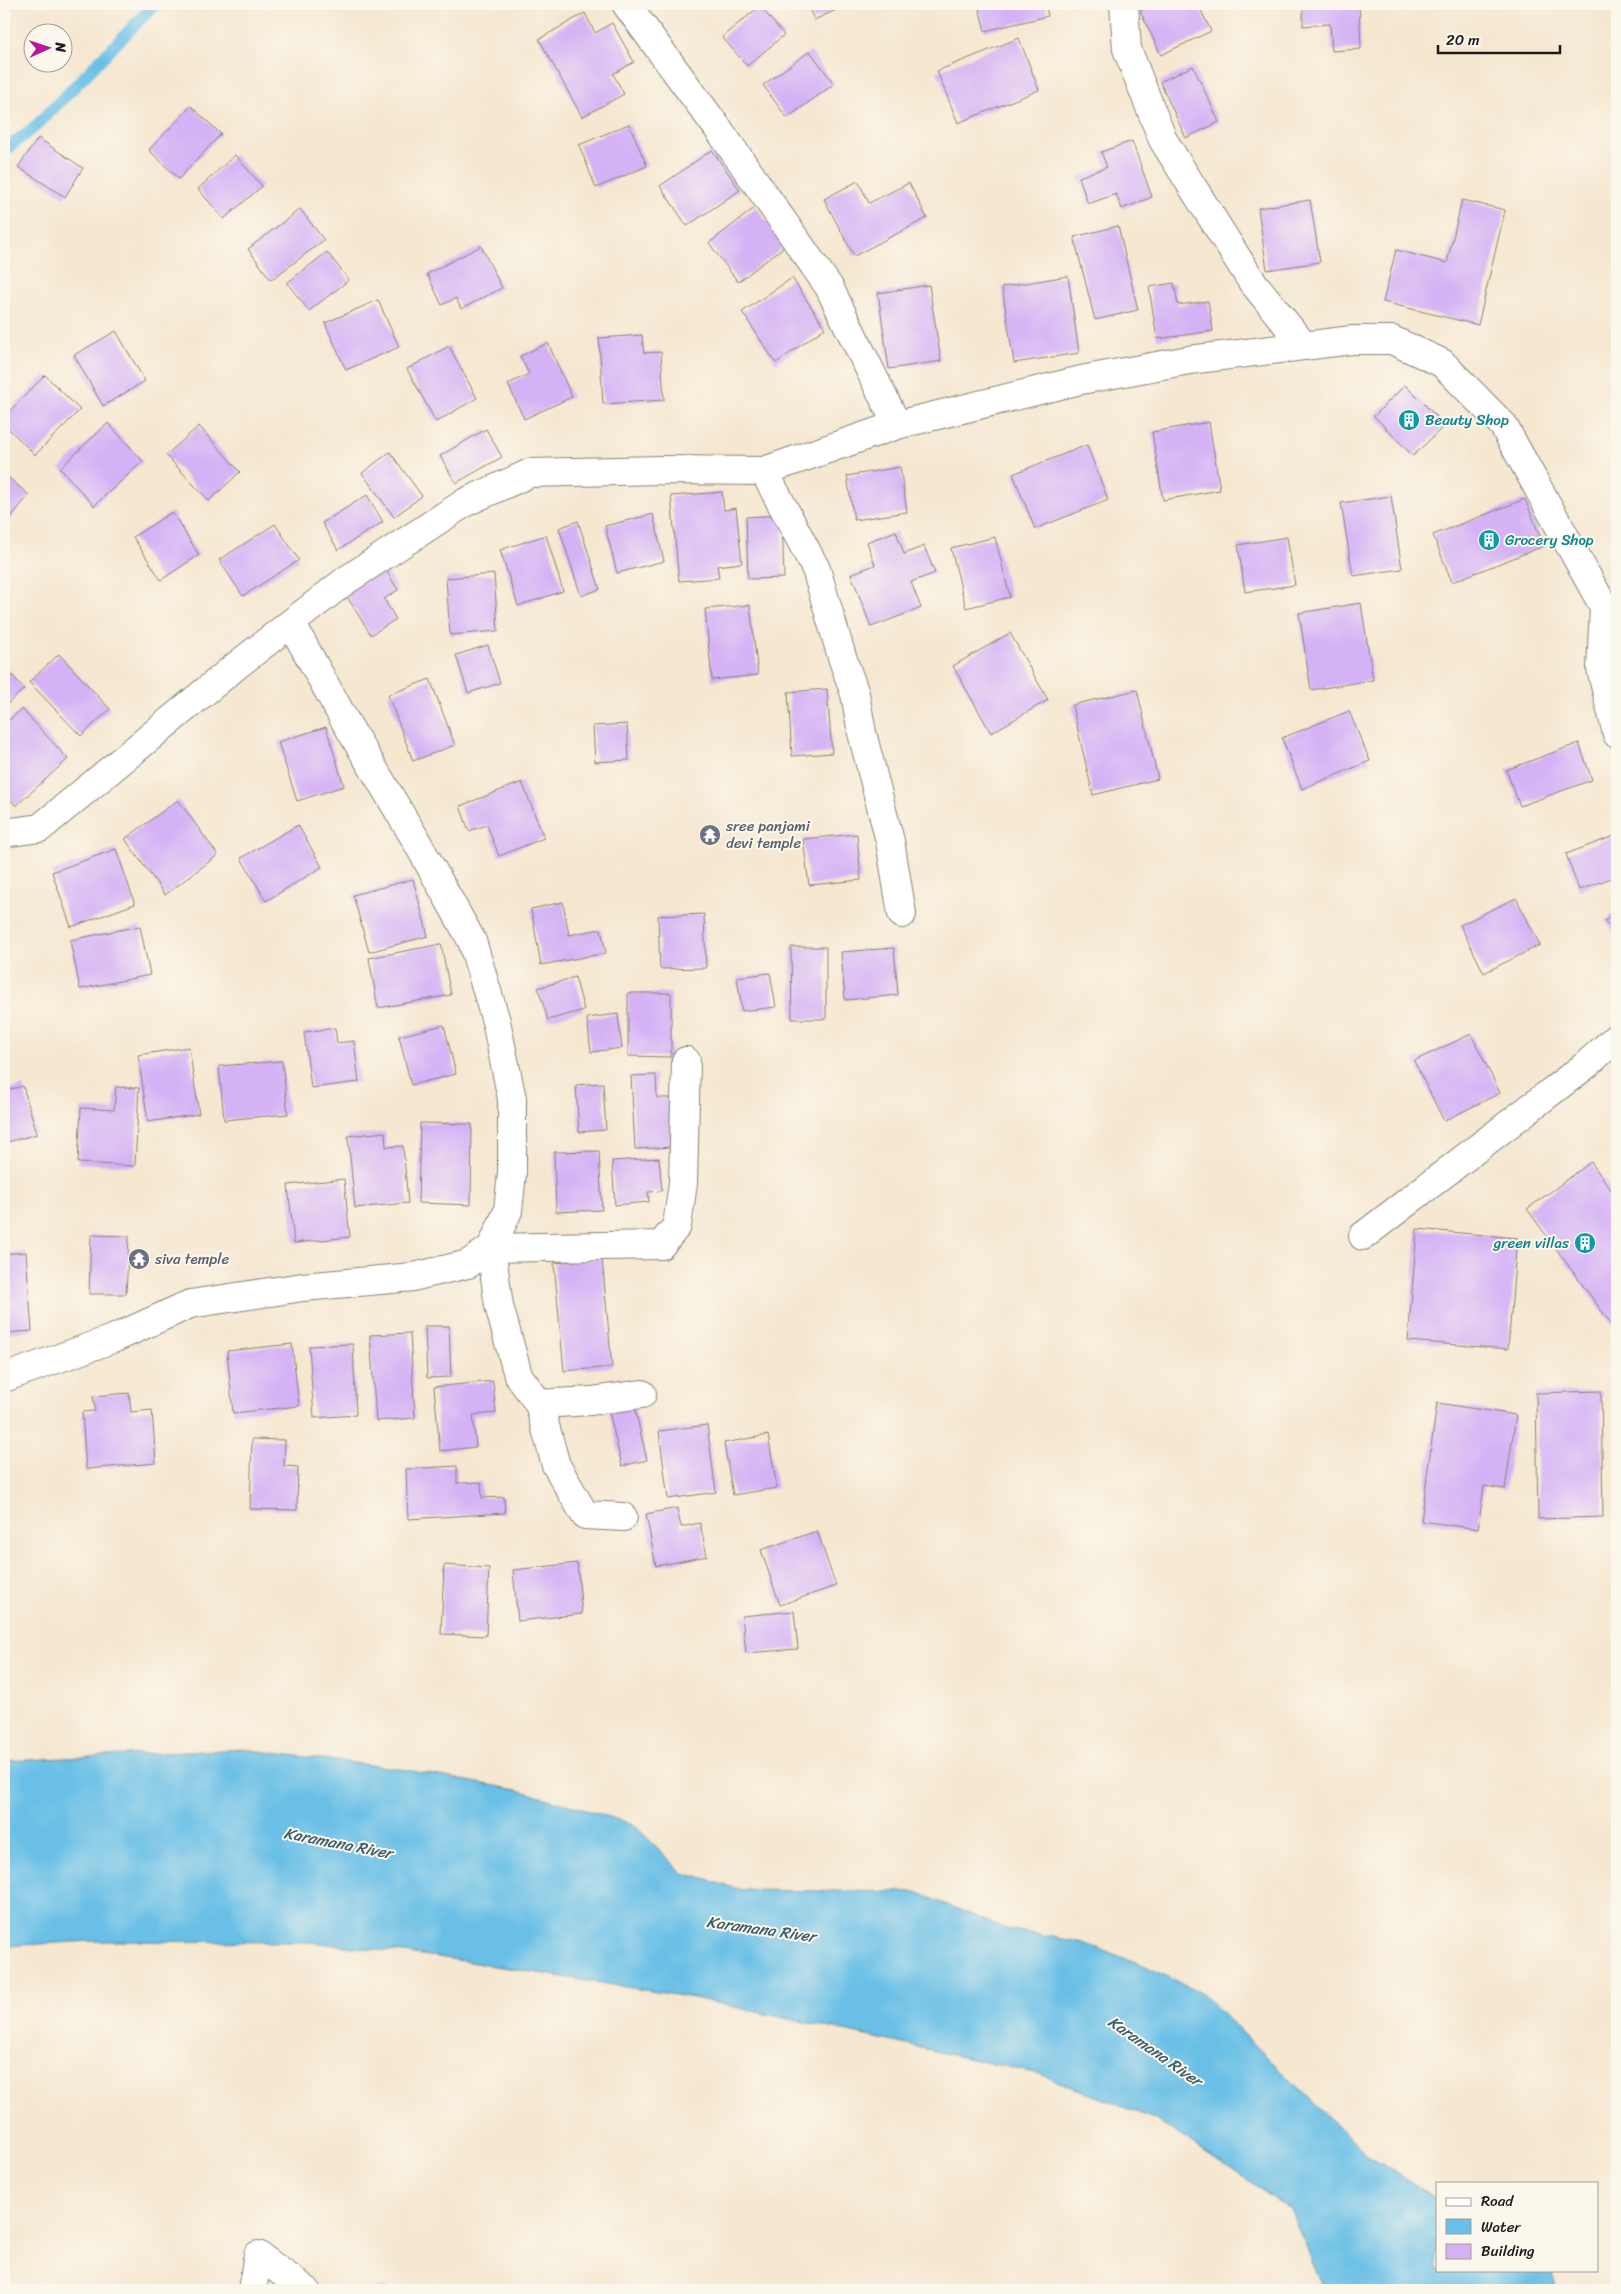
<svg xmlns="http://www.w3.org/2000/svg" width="1621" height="2294" font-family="Sriracha,sans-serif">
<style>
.water{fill:#69bfe6;stroke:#426e81}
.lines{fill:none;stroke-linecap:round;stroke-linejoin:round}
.stream{stroke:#69bfe6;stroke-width:12}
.building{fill:#d5b2f5}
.street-casing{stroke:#888276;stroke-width:30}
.street{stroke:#fff;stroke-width:28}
.labels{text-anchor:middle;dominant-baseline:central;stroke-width:4;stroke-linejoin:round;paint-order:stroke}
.culture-label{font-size:15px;fill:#0d838f;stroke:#fbf7ec;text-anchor:start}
.worship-label{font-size:15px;fill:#5b616d;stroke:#fbf7ec;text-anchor:start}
.water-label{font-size:16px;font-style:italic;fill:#3b5d6d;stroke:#fbf7ec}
</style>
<rect width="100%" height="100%" fill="#fbf7ec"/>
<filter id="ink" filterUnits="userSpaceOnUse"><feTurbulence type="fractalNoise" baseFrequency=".02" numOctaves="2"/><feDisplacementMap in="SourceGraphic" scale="10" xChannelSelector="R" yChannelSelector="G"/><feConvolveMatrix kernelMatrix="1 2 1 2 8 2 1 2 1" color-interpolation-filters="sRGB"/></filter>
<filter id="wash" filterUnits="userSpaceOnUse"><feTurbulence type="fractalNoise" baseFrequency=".0096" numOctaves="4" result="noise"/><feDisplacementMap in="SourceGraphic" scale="20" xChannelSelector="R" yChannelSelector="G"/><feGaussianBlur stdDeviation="1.12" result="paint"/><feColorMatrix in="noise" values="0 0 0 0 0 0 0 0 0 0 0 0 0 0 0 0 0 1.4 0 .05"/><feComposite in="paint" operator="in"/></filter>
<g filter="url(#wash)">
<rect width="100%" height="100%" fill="#f5e7d0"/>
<path class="water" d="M 242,1749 L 401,1769 L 518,1790 L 633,1824 L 683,1873 L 742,1890 L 916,1892 L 1006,1929 L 1080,1942 L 1141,1964 L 1202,1993 L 1368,2156 L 1437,2198 L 1437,2270 L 1551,2270 L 1557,2290 L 1324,2290 L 1291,2209 L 1159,2121 L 1039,2074 L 694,1998 L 438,1957 L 311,1942 L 93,1941 L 4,1946 L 4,1761 Z"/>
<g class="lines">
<path class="stream" d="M 4,151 L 37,125 L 155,4"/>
</g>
<g id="blocks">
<g class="building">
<path d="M 807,4 L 849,4 L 814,20 Z"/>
<path d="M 978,4 L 1045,4 L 1048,16 L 985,31 Z"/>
<path d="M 1156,4 L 1198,4 L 1211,31 L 1161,55 L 1140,11 Z"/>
<path d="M 1303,4 L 1359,4 L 1361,49 L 1332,51 L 1330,24 L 1303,26 Z"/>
<path d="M 760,6 L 784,35 L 747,66 L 722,37 Z"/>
<path d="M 585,13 L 595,33 L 612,23 L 634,62 L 613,74 L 624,94 L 582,117 L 539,39 Z"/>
<path d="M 1019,38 L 1039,90 L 958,123 L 937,71 Z"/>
<path d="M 810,51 L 834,84 L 787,118 L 763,85 Z"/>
<path d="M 1193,66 L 1219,122 L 1186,138 L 1160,82 Z"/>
<path d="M 191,106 L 221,134 L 179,179 L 149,150 Z"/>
<path d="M 629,124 L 647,166 L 596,188 L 579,145 Z"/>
<path d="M 38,138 L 83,168 L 65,197 L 18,167 Z"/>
<path d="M 1132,141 L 1152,197 L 1122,209 L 1116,194 L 1088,204 L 1079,177 L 1107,167 L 1101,152 Z"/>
<path d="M 712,150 L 740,190 L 687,226 L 660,186 Z"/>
<path d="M 235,155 L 262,186 L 224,219 L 198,189 Z"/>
<path d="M 858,181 L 869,203 L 909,183 L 927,218 L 854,256 L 824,199 Z"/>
<path d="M 1310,200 L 1320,262 L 1267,270 L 1258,208 Z"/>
<path d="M 1462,200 L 1505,210 L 1478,325 L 1383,302 L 1396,250 L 1447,263 Z"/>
<path d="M 756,207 L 785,246 L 738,282 L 709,243 Z"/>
<path d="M 300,209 L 324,240 L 271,280 L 248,249 Z"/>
<path d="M 1118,226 L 1138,310 L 1095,320 L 1074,237 Z"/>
<path d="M 481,246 L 502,288 L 461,309 L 456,298 L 442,305 L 427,274 Z"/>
<path d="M 327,252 L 349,280 L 309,311 L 287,283 Z"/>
<path d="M 1068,276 L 1079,353 L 1014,363 L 1002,287 Z"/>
<path d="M 792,278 L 825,328 L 776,363 L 742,312 Z"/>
<path d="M 1174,283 L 1178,305 L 1208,301 L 1213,331 L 1157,339 L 1149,287 Z"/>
<path d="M 929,285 L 941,361 L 889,369 L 878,293 Z"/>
<path d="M 378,300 L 399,347 L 346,370 L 325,323 Z"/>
<path d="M 116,331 L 145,381 L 103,406 L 74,355 Z"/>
<path d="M 642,335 L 644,353 L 661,352 L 664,400 L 603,404 L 599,338 Z"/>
<path d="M 548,343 L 572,397 L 524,419 L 508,384 L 529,374 L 520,356 Z"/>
<path d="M 449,346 L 477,398 L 436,422 L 407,369 Z"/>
<path d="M 45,375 L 80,410 L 35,455 L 4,424 L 4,417 Z"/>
<path d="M 1405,385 L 1445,425 L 1413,456 L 1374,416 Z"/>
<path d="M 1209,422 L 1220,490 L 1163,500 L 1152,432 Z"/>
<path d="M 108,423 L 143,461 L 94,506 L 60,468 Z"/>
<path d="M 199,426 L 240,472 L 209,501 L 166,455 Z"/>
<path d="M 486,429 L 502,457 L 456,483 L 440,456 Z"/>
<path d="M 1087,445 L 1108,500 L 1035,529 L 1013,474 Z"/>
<path d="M 390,452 L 422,496 L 394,517 L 362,473 Z"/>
<path d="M 900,467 L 907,512 L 854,520 L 847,476 Z"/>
<path d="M 4,474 L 29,495 L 4,526 Z"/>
<path d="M 722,492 L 724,510 L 736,508 L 742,563 L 717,566 L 719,578 L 679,581 L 671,496 Z"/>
<path d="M 367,495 L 383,522 L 338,550 L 322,523 Z"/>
<path d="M 1391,496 L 1402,569 L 1353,576 L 1341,503 Z"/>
<path d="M 1525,499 L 1544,546 L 1452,582 L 1433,535 Z"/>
<path d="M 172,512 L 199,555 L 161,580 L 133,537 Z"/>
<path d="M 653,514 L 664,561 L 617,573 L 605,526 Z"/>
<path d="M 782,515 L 784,578 L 748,579 L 746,517 Z"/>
<path d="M 578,521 L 600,589 L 581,596 L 559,528 Z"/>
<path d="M 275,524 L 299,560 L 243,596 L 219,560 Z"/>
<path d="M 896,531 L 904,554 L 924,546 L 935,573 L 911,582 L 921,608 L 871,627 L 851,574 L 875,565 L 867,542 Z"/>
<path d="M 546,535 L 563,591 L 518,606 L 500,550 Z"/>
<path d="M 995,537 L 1010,597 L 966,608 L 951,548 Z"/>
<path d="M 1287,537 L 1295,585 L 1245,592 L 1238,545 Z"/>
<path d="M 384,567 L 398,590 L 384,599 L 396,619 L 371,635 L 344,592 Z"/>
<path d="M 494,574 L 498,631 L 450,635 L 446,578 Z"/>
<path d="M 1361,603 L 1373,680 L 1311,690 L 1299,613 Z"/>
<path d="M 750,605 L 758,675 L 712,680 L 705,609 Z"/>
<path d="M 1010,633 L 1048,700 L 991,733 L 953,666 Z"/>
<path d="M 488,645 L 500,683 L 468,693 L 456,655 Z"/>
<path d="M 59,654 L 110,709 L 81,736 L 29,682 Z"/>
<path d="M 4,665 L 24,689 L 4,707 Z"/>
<path d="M 430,679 L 455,745 L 413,761 L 388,695 Z"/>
<path d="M 827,689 L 832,753 L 792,756 L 788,692 Z"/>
<path d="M 1137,690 L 1158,779 L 1093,795 L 1072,705 Z"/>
<path d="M 22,709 L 68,759 L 16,806 L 4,792 L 4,724 Z"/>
<path d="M 1349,711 L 1370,761 L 1302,789 L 1282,738 Z"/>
<path d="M 627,724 L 629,760 L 595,762 L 593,726 Z"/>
<path d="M 326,727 L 344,786 L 297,801 L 278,742 Z"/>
<path d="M 1579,743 L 1592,780 L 1520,806 L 1506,770 Z"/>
<path d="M 522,782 L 544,838 L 499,856 L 487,825 L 469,831 L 460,806 Z"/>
<path d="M 178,800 L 218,855 L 165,895 L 125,839 Z"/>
<path d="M 298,825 L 322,867 L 266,901 L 241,858 Z"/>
<path d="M 857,834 L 861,880 L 809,885 L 803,839 Z"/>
<path d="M 1617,835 L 1617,876 L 1579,890 L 1566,854 Z"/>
<path d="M 116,849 L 135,904 L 71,927 L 52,872 Z"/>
<path d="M 413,879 L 428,936 L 369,952 L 353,895 Z"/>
<path d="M 1516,898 L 1540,945 L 1484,973 L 1460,925 Z"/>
<path d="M 563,902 L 569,935 L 601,929 L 606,953 L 541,965 L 531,909 Z"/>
<path d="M 1617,911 L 1617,935 L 1605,921 Z"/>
<path d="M 704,914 L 706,968 L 660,969 L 658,916 Z"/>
<path d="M 140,926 L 150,975 L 80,989 L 70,940 Z"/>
<path d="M 441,944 L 451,995 L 378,1008 L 369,958 Z"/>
<path d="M 791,947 L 826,947 L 826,1019 L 792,1019 Z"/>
<path d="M 894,948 L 898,995 L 845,1000 L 841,952 Z"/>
<path d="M 770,973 L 776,1007 L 742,1011 L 737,977 Z"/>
<path d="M 575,977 L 584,1010 L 548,1020 L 538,988 Z"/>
<path d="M 628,993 L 671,993 L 671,1057 L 628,1056 Z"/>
<path d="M 618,1014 L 622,1048 L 591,1052 L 587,1018 Z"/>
<path d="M 444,1025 L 456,1074 L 411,1085 L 399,1036 Z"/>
<path d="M 335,1028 L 337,1043 L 354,1041 L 359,1082 L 311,1088 L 304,1032 Z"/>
<path d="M 1471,1034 L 1500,1093 L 1444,1121 L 1414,1061 Z"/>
<path d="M 189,1047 L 199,1114 L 148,1122 L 138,1055 Z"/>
<path d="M 282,1061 L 288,1114 L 224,1120 L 219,1066 Z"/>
<path d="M 656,1075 L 657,1098 L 673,1098 L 675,1147 L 635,1149 L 631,1076 Z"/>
<path d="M 603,1083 L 606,1130 L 579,1132 L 576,1085 Z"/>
<path d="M 23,1086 L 37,1134 L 4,1143 L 4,1091 Z"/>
<path d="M 116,1087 L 139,1088 L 135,1166 L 78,1163 L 81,1108 L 114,1110 Z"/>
<path d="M 420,1123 L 472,1124 L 471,1205 L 418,1203 Z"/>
<path d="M 385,1132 L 386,1147 L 403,1146 L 408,1203 L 355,1208 L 348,1136 Z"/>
<path d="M 599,1151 L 602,1210 L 556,1212 L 554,1152 Z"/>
<path d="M 659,1158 L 662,1191 L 648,1192 L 649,1202 L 615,1205 L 612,1161 Z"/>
<path d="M 1591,1162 L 1617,1198 L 1617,1332 L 1527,1209 Z"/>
<path d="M 344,1179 L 350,1237 L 294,1243 L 288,1185 Z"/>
<path d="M 1417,1229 L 1517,1238 L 1508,1349 L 1408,1341 Z"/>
<path d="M 91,1235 L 129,1236 L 126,1294 L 89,1294 Z"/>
<path d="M 26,1252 L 32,1331 L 4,1333 L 4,1254 Z"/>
<path d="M 602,1258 L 612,1367 L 564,1371 L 554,1263 Z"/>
<path d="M 425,1326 L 449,1326 L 451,1377 L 427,1378 Z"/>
<path d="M 410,1333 L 415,1418 L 376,1421 L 370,1335 Z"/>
<path d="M 292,1344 L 299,1406 L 233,1413 L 227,1351 Z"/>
<path d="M 353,1344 L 356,1415 L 314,1418 L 309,1346 Z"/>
<path d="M 493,1381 L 496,1413 L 473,1415 L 476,1447 L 440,1451 L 434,1387 Z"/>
<path d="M 1601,1391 L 1603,1517 L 1538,1519 L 1536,1393 Z"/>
<path d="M 129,1393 L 131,1412 L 152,1410 L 156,1463 L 86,1469 L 82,1412 L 95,1411 L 93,1396 Z"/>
<path d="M 1437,1403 L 1516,1415 L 1505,1489 L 1484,1486 L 1478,1529 L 1421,1521 Z"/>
<path d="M 634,1405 L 647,1460 L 622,1466 L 609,1412 Z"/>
<path d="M 707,1425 L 716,1492 L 668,1499 L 659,1431 Z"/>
<path d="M 768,1435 L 777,1488 L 733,1495 L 724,1443 Z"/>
<path d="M 252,1439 L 285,1440 L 284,1466 L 298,1467 L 297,1510 L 250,1509 Z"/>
<path d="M 457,1466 L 457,1483 L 481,1482 L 482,1498 L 504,1497 L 505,1513 L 408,1519 L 406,1469 Z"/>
<path d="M 677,1508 L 681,1527 L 700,1523 L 707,1556 L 656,1566 L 646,1514 Z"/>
<path d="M 817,1531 L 836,1586 L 780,1605 L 761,1550 Z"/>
<path d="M 577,1563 L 582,1614 L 518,1621 L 513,1570 Z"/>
<path d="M 444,1565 L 489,1568 L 486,1636 L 441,1634 Z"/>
<path d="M 794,1611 L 798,1649 L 746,1653 L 742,1616 Z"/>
<path d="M 388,2287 L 387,2290 L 364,2290 L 364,2289 Z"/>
</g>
</g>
</g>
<g filter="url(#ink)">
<use href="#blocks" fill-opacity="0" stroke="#888276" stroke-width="1"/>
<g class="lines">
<g class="street-casing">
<g id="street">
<path d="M 626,4 L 722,134 L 829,287 L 897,425"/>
<path d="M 1124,4 L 1127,49 L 1163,140 L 1251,280 L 1304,346"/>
<path d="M 764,471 L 816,569 L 842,657 L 855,694 L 862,733 L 890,841 L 902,914"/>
<path d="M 4,833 L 40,828 L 236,666 L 291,623"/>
<path d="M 1363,1236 L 1586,1065 L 1617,1037"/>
<path d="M 4,1378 L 115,1338 L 190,1304 L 303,1287 L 413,1277 L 468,1264 L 491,1248 L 508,1211 L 512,1173 L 512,1099 L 496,1021 L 472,941 L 413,835 L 345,721 L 291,623 L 345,581 L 466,502 L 530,473 L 661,470 L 764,471 L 897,425 L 1081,380 L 1189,360 L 1352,340 L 1392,340 L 1442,363 L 1503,425 L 1604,607 L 1601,669 L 1617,734"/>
<path d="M 642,1394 L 591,1401 L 539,1404 L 518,1375 L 499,1306 L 491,1248 L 661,1245 L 677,1226 L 683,1183 L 686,1061"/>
<path d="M 539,1404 L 556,1465 L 585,1515 L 623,1517"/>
<path d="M 252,2290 L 258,2255 L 306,2290"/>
</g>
</g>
<use href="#street" class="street"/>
</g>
</g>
<defs>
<g id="building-disc" transform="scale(1.125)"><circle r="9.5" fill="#0f9aa8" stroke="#fbf7ec"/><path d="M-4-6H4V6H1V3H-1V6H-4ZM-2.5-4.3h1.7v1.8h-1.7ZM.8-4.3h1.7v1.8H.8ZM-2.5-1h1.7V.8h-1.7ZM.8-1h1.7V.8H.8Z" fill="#fff"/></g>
<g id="temple-disc" transform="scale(1.125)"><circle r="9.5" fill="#6b7280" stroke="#fbf7ec"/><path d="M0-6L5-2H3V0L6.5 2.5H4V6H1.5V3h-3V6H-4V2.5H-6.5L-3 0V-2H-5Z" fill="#fff"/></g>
</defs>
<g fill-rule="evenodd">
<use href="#building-disc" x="1409" y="420"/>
<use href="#building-disc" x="1489" y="540"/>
<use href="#temple-disc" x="710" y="835"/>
<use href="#building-disc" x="1585" y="1243"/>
<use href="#temple-disc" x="139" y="1259"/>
</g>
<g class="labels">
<g class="culture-label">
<text x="1425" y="420">Beauty Shop</text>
<text x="1505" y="540">Grocery Shop</text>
<text x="1569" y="1243" text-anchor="end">green villas</text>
</g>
<g class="worship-label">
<text x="726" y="826">sree panjami<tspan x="726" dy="17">devi temple</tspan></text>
<text x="155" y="1259">siva temple</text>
</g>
<g class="water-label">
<text transform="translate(338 1843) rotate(11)">Karamana River</text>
<text transform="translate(761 1929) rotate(8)">Karamana River</text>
<text transform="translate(1155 2051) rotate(35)">Karamana River</text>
</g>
</g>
<rect width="1621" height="2294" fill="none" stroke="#fbf7ec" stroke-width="20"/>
<rect x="1436" y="2182" width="162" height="90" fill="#fbf7ec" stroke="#a29f99"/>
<rect x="1446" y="2198" width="25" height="8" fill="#ffffff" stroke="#a29f99"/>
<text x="1481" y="2206" font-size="15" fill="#1c1c1c">Road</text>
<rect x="1446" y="2219" width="25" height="15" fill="#69bfe6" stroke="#a29f99"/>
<text x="1481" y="2232" font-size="15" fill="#1c1c1c">Water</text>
<rect x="1446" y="2244" width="25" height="15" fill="#d5b2f5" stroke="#a29f99"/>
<text x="1481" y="2256" font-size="15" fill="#1c1c1c">Building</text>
<g transform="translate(48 48) rotate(87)"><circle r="24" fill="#fbf7ec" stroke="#a29f99"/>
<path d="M0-4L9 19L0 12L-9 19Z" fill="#b5179e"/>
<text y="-8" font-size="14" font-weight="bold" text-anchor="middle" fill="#1c1c1c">N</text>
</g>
<path d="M1438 45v8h122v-8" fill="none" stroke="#1c1c1c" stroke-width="2.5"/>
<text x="1446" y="45" font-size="15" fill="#1c1c1c" stroke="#fbf7ec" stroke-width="4" paint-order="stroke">20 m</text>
</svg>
